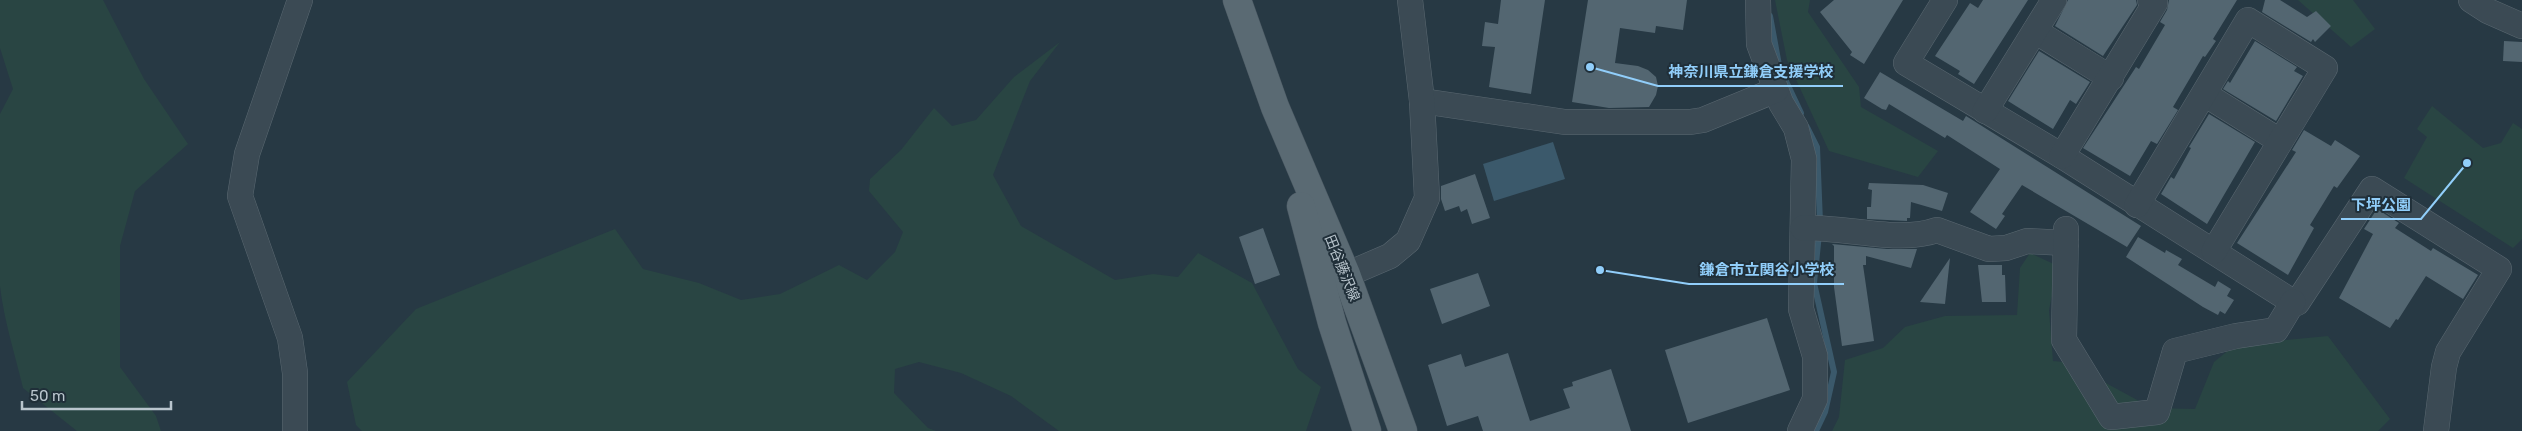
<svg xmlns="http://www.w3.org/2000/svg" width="2522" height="431" font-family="Rubik,'Noto Sans JP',sans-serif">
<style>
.green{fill:#294543}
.water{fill:#3b596b}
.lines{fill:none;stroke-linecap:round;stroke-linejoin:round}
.stream{stroke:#3b596b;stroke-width:6}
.building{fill:#536671}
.minor-casing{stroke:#5a6871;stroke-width:26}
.major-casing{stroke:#485660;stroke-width:29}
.minor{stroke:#3b4a54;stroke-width:25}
.major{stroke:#5a6a73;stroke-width:28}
.labels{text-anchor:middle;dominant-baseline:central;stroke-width:4;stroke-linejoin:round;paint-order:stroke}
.street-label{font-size:14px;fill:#b9c5cd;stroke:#202f39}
.leader{fill:none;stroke:#91cefa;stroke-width:2}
.callout-dot{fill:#91cefa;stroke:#202f39;stroke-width:2}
.callout-label{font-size:15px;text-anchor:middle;font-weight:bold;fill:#91cefa;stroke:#202f39;stroke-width:4;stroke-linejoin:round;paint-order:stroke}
</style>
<rect width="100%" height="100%" fill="#273944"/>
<g class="green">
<path d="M 0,0 L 103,0 L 144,79 L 188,144 L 135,191 L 120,246 L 120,367 L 156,416 L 161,431 L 77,431 L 23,388 C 15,354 4,321 0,286 L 0,114 L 13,89 L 0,48 Z"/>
<path d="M 1775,0 L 1810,0 L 1808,12 L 1859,87 L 1861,107 L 1938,151 L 1918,177 L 1829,151 L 1787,60 Z"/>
<path d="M 2298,0 L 2353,0 L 2375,29 L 2351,47 Z"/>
<path d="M 1060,42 L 1030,81 L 993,175 L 1021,226 L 1115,280 L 1153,274 L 1178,277 L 1198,253 L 1252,283 L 1298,369 L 1321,387 L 1306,431 L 1059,431 L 1011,396 L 961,373 L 919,362 L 895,369 L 894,393 L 928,428 L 936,431 L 362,431 L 356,425 L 347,382 L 416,309 L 615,229 L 643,269 L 699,283 L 741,300 L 780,294 L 839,265 L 867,280 L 895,252 L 903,232 L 869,191 L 870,179 L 901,150 L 934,108 L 952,126 L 976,120 L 1014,77 Z"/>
<path d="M 2432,106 L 2483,148 L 2501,143 L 2513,123 L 2522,129 L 2522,239 L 2513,248 L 2404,178 L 2427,137 L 2417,129 Z"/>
<path d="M 2030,253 L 2058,266 L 2049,310 L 2053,361 L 2083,364 L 2104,382 L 2152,408 L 2195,409 L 2214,362 L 2235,345 L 2328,336 L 2390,419 L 2378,431 L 1832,431 L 1839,417 L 1845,360 L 1883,348 L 1905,327 L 1945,316 L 2017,315 L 2020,268 Z"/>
</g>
<path class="water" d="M 1553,142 L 1565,179 L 1494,201 L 1483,164 Z"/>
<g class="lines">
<g class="stream">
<path d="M 1770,16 L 1779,65"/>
<path d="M 1784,77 L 1801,113"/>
<path d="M 1807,127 L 1817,147 L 1820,222"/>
<path d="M 1816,431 L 1825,412 L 1834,372 L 1814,283 L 1819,234"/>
</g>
</g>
<g class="building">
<path d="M 1501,0 L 1545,0 L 1531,94 L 1489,87 L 1495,47 L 1482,46 L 1485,22 L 1498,24 Z"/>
<path d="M 1588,0 L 1687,0 L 1683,30 L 1656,26 L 1655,33 L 1620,28 L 1615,63 L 1638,66 L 1648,70 L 1656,77 L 1658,86 L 1656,95 L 1649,107 L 1609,108 L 1572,102 Z"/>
<path d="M 1834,0 L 1903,0 L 1864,64 L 1850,55 L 1852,52 L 1820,12 Z"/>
<path d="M 1983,0 L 2028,0 L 1974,84 L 1958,74 L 1960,71 L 1935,56 L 1970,3 L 1978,8 Z"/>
<path d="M 2068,0 L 2136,0 L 2137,5 L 2103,56 L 2055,26 Z"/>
<path d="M 2169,0 L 2237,0 L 2213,39 L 2216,41 L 2205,57 L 2203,56 L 2173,107 L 2178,110 L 2157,144 L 2151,141 L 2130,176 L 2083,148 L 2136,67 L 2139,69 L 2165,25 L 2160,22 L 2167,10 Z"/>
<path d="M 2265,0 L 2280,0 L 2307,17 L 2316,11 L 2331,26 L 2315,42 L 2313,39 L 2311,42 L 2262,12 Z"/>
<path d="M 2255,41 L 2297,67 L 2294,71 L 2303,76 L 2276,121 L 2223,89 L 2228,81 L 2230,83 Z"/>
<path d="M 2504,41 L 2522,42 L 2522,62 L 2503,61 Z"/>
<path d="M 2039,51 L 2090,82 L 2076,104 L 2070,100 L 2053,129 L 2008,101 Z"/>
<path d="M 1880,72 L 1963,121 L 1966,116 L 2141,226 L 2127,247 L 2022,185 L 2002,214 L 2005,216 L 1996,229 L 1970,212 L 2000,169 L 1947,135 L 1945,138 L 1889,104 L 1886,110 L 1882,109 L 1864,98 Z"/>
<path d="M 2209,114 L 2255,142 L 2207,224 L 2161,194 L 2171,177 L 2174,179 L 2191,148 L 2189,147 Z"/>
<path d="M 2304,130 L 2331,146 L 2335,140 L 2360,156 L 2337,188 L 2334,186 L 2310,225 L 2314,228 L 2288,275 L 2237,243 L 2296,152 L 2292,150 Z"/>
<path d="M 1475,174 L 1490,218 L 1472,224 L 1467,209 L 1461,212 L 1459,206 L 1445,211 L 1441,199 L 1441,186 Z"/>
<path d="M 1869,183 L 1923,185 L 1948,193 L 1942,211 L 1911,202 L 1910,218 L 1907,218 L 1907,221 L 1867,219 L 1867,207 L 1871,207 L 1872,190 L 1868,189 Z"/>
<path d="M 2377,209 L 2399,223 L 2395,228 L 2431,251 L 2433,248 L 2478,275 L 2463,299 L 2426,276 L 2398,320 L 2396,319 L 2390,328 L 2339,298 L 2373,234 L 2364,229 Z"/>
<path d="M 1263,228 L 1280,275 L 1255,284 L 1239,237 Z"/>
<path d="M 2138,237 L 2165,253 L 2166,250 L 2182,259 L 2178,265 L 2215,287 L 2218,281 L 2231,289 L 2227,296 L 2234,300 L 2225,314 L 2220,311 L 2218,315 L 2203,307 L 2126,257 Z"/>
<path d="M 1832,244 L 1887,249 L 1917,249 L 1911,268 L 1866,256 L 1866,265 L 1863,265 L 1874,341 L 1842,346 L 1834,287 L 1834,246 Z"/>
<path d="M 1950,258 L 1945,304 L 1920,302 Z"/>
<path d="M 1978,265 L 2002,265 L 2002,275 L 2005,275 L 2006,302 L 1982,302 Z"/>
<path d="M 1478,273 L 1490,306 L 1442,324 L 1430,289 Z"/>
<path d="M 1767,318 L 1790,390 L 1688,423 L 1665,350 Z"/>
<path d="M 1508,353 L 1530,421 L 1570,408 L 1563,389 L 1573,386 L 1572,382 L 1611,369 L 1631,431 L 1483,431 L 1478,416 L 1447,426 L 1428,365 L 1461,354 L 1465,367 Z"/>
</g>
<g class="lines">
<g class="minor-casing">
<g id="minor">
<path d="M 1758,0 L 1759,44 L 1781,103 L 1796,128 L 1804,159 L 1801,309 L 1815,356 L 1815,399 L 1800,431"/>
<path d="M 1945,0 L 1906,63 L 2062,156 L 2293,302 L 2297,303 L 2372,189 L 2499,269 L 2448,352 L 2444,367 L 2436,431"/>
<path d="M 2471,0 L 2488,11 L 2522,26"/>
<path d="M 2035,31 L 2111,78"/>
<path d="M 2206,95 L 2280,141"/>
<path d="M 1422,101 L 1565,122 L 1690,122 L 1703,120 L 1776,90"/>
<path d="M 1985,111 L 2054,0"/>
<path d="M 2062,156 L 2155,3 L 2150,0"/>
<path d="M 2137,205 L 2248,20 L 2325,68 L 2214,251"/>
<path d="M 1803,228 C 1844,226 1898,244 1937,230 L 1989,249 L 2006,248 L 2027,241 L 2066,243"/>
<path d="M 2066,229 L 2064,340 L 2111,417 L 2157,412 L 2175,351 L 2236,336 L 2276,330 L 2293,302"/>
<path d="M 1334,290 L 1341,277 L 1390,256 L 1408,241 L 1427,198 L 1422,101 L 1410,0"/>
<path d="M 295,431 L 295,373 L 290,338 L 240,196 L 247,154 L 300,0"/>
</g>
</g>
<g class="major-casing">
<g id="major">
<path d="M 1237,0 L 1275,107 L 1346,274 L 1403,431"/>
<path d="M 1301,206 L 1332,323 L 1367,431"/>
</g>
</g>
<use href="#minor" class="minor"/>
<use href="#major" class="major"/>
</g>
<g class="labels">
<g class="street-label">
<text transform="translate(1342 268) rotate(68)">田谷藤沢線</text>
</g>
</g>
<path class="leader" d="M1590 67L1658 86H1843M2467 163L2421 219H2341M1600 270L1689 284H1844"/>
<g class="callout-dot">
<circle cx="1590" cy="67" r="5"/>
<circle cx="2467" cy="163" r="5"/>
<circle cx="1600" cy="270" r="5"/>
</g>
<g class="callout-label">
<text x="1751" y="77">神奈川県立鎌倉支援学校</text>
<text x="2381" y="210">下坪公園</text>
<text x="1767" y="275">鎌倉市立関谷小学校</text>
</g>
<path d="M22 401v8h149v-8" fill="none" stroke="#b9c5cd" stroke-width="2.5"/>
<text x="30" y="401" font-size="15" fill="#b9c5cd" stroke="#202f39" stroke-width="4" paint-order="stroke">50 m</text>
</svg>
